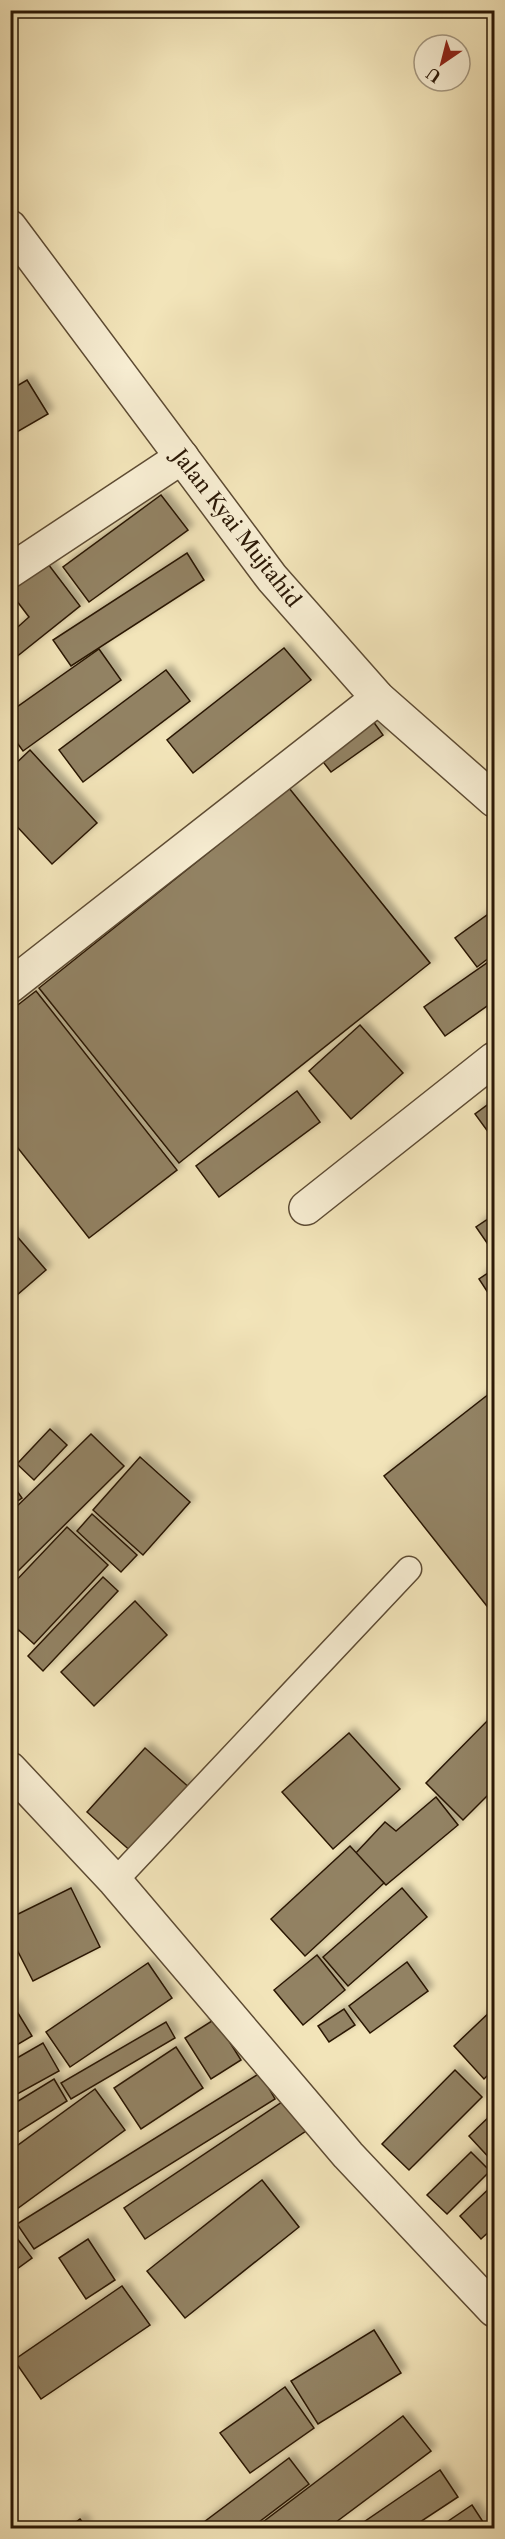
<svg xmlns="http://www.w3.org/2000/svg" width="505" height="2539" font-family="'Libre Caslon Text',serif">
<style>
.building{fill:#928263;stroke:#2b1806;stroke-width:1.5;filter:url(#shadow)}
.lines{fill:none;stroke-linecap:round;stroke-linejoin:round}
.lane-casing{stroke:#5d4b33;stroke-width:27}
.street-casing{stroke:#5d4b33;stroke-width:36}
.lane{stroke:#f7edd2;stroke-width:24}
.street{stroke:#f7edd2;stroke-width:33}
.labels{text-anchor:middle;dominant-baseline:central;stroke-width:4.5;stroke-linejoin:round;paint-order:stroke}
.street-label{font-size:21px;fill:#2b1806;stroke:#f7edd2}
</style>
<defs>
<filter id="shadow"><feDropShadow dx="5.5" dy="-5.5" stdDeviation="3" flood-color="#0004"/></filter>
</defs>
<rect width="100%" height="100%" fill="#f2e4b9"/>
<filter id="stains"><feTurbulence type="fractalNoise" baseFrequency=".00333" numOctaves="4"/><feColorMatrix values="0 0 0 0 .2 0 0 0 0 .09 0 0 0 0 .02 0 0 0 .5 -.17"/></filter>
<radialGradient id="worn" r=".72"><stop offset=".6" stop-color="#630" stop-opacity="0"/><stop offset="1" stop-color="#630" stop-opacity=".3"/></radialGradient>
<g class="building">
<path d="M 27,380 L 48,414 L 10,436 L 10,390 Z"/>
<path d="M 161,495 L 188,530 L 89,602 L 63,567 Z"/>
<path d="M 187,553 L 204,580 L 71,666 L 53,640 Z"/>
<path d="M 45,560 L 80,606 L 10,662 L 10,634 L 29,617 L 10,592 L 10,585 Z"/>
<path d="M 284,648 L 311,680 L 193,773 L 167,740 Z"/>
<path d="M 99,649 L 121,680 L 23,751 L 10,733 L 10,712 Z"/>
<path d="M 166,670 L 190,701 L 83,782 L 59,750 Z"/>
<path d="M 370,717 L 383,735 L 331,772 L 317,754 Z"/>
<path d="M 30,750 L 97,823 L 52,864 L 10,819 L 10,769 Z"/>
<path d="M 289,788 L 430,963 L 179,1163 L 39,988 Z"/>
<path d="M 494,910 L 494,954 L 477,967 L 455,938 Z"/>
<path d="M 494,958 L 494,1001 L 445,1036 L 424,1007 Z"/>
<path d="M 36,991 L 177,1170 L 89,1238 L 10,1138 L 10,1011 Z"/>
<path d="M 360,1025 L 403,1073 L 351,1119 L 309,1071 Z"/>
<path d="M 297,1091 L 320,1122 L 219,1197 L 196,1166 Z"/>
<path d="M 494,1100 L 494,1140 L 475,1114 Z"/>
<path d="M 494,1215 L 494,1253 L 476,1227 Z"/>
<path d="M 15,1234 L 46,1270 L 10,1301 L 10,1238 Z"/>
<path d="M 494,1269 L 494,1302 L 479,1279 Z"/>
<path d="M 494,1390 L 494,1615 L 384,1476 Z"/>
<path d="M 50,1429 L 67,1445 L 34,1480 L 17,1464 Z"/>
<path d="M 91,1434 L 124,1466 L 10,1579 L 10,1513 Z"/>
<path d="M 140,1457 L 190,1502 L 143,1555 L 93,1510 Z"/>
<path d="M 10,1481 L 22,1498 L 10,1506 Z"/>
<path d="M 92,1514 L 137,1555 L 121,1572 L 77,1531 Z"/>
<path d="M 67,1527 L 108,1565 L 34,1644 L 10,1622 L 10,1587 Z"/>
<path d="M 103,1577 L 118,1591 L 43,1671 L 28,1656 Z"/>
<path d="M 135,1601 L 167,1635 L 94,1706 L 61,1672 Z"/>
<path d="M 10,1624 L 18,1631 L 10,1638 Z"/>
<path d="M 494,1714 L 494,1789 L 463,1820 L 426,1783 Z"/>
<path d="M 349,1733 L 400,1789 L 333,1849 L 282,1792 Z"/>
<path d="M 145,1748 L 192,1790 L 135,1855 L 87,1812 Z"/>
<path d="M 436,1797 L 458,1825 L 386,1885 L 354,1855 L 385,1822 L 396,1831 Z"/>
<path d="M 350,1846 L 384,1883 L 305,1956 L 271,1919 Z"/>
<path d="M 71,1888 L 100,1947 L 33,1981 L 10,1936 L 10,1918 Z"/>
<path d="M 402,1888 L 427,1917 L 348,1986 L 323,1957 Z"/>
<path d="M 317,1955 L 345,1990 L 303,2025 L 274,1990 Z"/>
<path d="M 407,1962 L 428,1991 L 370,2033 L 349,2006 Z"/>
<path d="M 148,1963 L 172,1998 L 70,2067 L 46,2032 Z"/>
<path d="M 13,2005 L 32,2036 L 10,2049 L 10,2006 Z"/>
<path d="M 494,2008 L 494,2069 L 484,2079 L 454,2046 Z"/>
<path d="M 344,2009 L 355,2025 L 329,2042 L 318,2026 Z"/>
<path d="M 215,2019 L 241,2060 L 211,2079 L 185,2038 Z"/>
<path d="M 166,2022 L 175,2038 L 71,2099 L 61,2083 Z"/>
<path d="M 43,2043 L 59,2071 L 10,2098 L 10,2062 Z"/>
<path d="M 176,2047 L 203,2088 L 141,2129 L 114,2088 Z"/>
<path d="M 455,2070 L 482,2097 L 409,2170 L 382,2144 Z"/>
<path d="M 260,2073 L 275,2099 L 34,2249 L 17,2224 Z"/>
<path d="M 54,2079 L 67,2101 L 10,2137 L 10,2106 Z"/>
<path d="M 95,2089 L 125,2130 L 10,2214 L 10,2151 Z"/>
<path d="M 285,2100 L 306,2131 L 145,2239 L 124,2208 Z"/>
<path d="M 494,2112 L 494,2163 L 469,2136 Z"/>
<path d="M 471,2152 L 490,2171 L 447,2214 L 427,2195 Z"/>
<path d="M 262,2180 L 299,2227 L 185,2318 L 147,2271 Z"/>
<path d="M 494,2184 L 494,2227 L 481,2239 L 460,2216 Z"/>
<path d="M 10,2229 L 32,2258 L 10,2274 Z"/>
<path d="M 88,2239 L 115,2280 L 86,2299 L 59,2258 Z"/>
<path d="M 122,2286 L 150,2325 L 41,2399 L 14,2360 Z"/>
<path d="M 374,2330 L 401,2373 L 318,2424 L 291,2381 Z"/>
<path d="M 285,2387 L 314,2428 L 250,2473 L 220,2433 Z"/>
<path d="M 403,2416 L 431,2451 L 328,2528 L 255,2528 Z"/>
<path d="M 289,2458 L 309,2484 L 251,2528 L 196,2528 Z"/>
<path d="M 440,2470 L 458,2497 L 411,2528 L 355,2528 Z"/>
<path d="M 472,2505 L 487,2528 L 438,2528 Z"/>
<path d="M 80,2519 L 87,2528 L 68,2528 Z"/>
</g>
<g class="lines">
<g class="lane-casing">
<path id="lane" d="M 115,1881 L 409,1569"/>
</g>
<g class="street-casing">
<g id="street">
<path d="M 10,227 L 272,578 L 378,698 L 494,800"/>
<path d="M 10,571 L 182,457"/>
<path d="M 10,986 L 378,698"/>
<path d="M 306,1208 L 494,1059"/>
<path d="M 10,1769 L 115,1881 L 348,2155 L 494,2310"/>
</g>
</g>
<use href="#lane" class="lane"/>
<use href="#street" class="street"/>
</g>
<g class="labels">
<g class="street-label">
<text transform="translate(237 528) rotate(52)">Jalan Kyai Mujtahid</text>
</g>
</g>
<rect width="505" height="2539" fill="none" stroke="#f2e4b9" stroke-width="36"/>
<rect x="12" y="12" width="481" height="2515" fill="none" stroke="#2b1806" stroke-width="3"/>
<rect x="18" y="18" width="469" height="2503" fill="none" stroke="#2b1806" stroke-width="1.5"/>
<g transform="translate(442 63) rotate(215)"><circle r="28" fill="#f7edd2" stroke="#a59880" stroke-width="1.5"/>
<path d="M0-4.5L10 22L0 15L-10 22Z" fill="#8f2418"/>
<text y="-9" font-size="16" font-weight="bold" text-anchor="middle" fill="#2b1806">U</text>
</g>
<rect width="100%" height="100%" filter="url(#stains)"/>
<rect width="100%" height="100%" fill="url(#worn)"/>
</svg>
